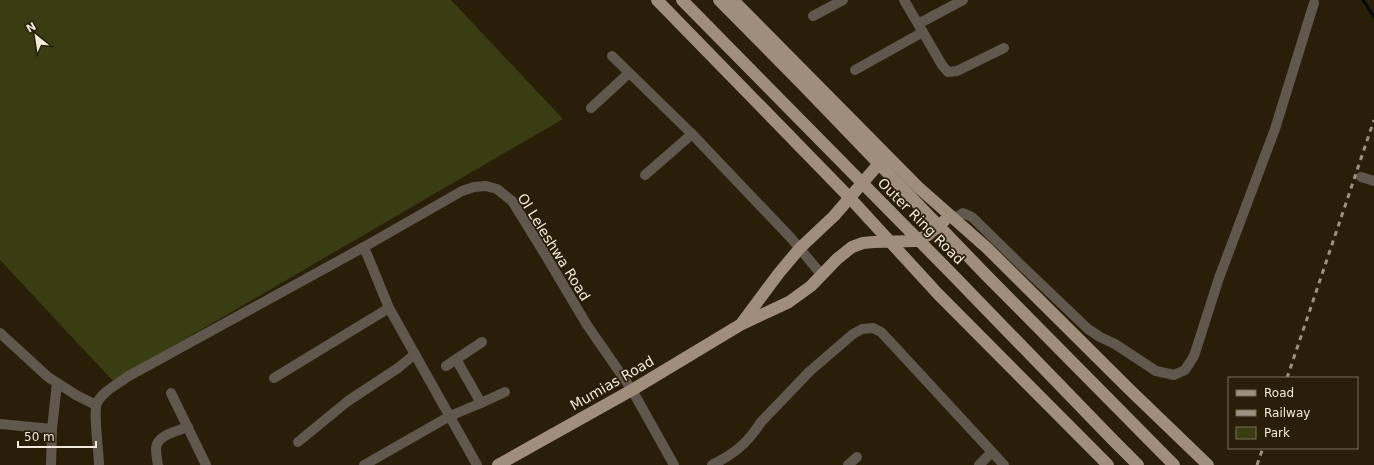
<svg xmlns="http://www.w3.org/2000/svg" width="1374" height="465" font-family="'DejaVu Sans',sans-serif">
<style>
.green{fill:#3a3d11}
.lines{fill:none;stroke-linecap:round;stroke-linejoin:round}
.stream{stroke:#000b0d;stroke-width:3}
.minor{stroke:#60574f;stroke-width:10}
.major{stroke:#a08e7d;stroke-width:12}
.rail{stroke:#9b9281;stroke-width:3;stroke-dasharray:5 5;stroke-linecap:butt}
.labels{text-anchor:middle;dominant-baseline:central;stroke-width:3.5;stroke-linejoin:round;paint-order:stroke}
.street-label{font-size:14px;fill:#f1e9dc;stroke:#291e08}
</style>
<rect width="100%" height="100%" fill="#291e08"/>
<path class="green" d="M 0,0 L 451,0 L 563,119 L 113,381 L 0,260 Z"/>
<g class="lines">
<path class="stream" d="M 1363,0 L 1374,17"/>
<g class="minor">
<path d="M 904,0 L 942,65 L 948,72 L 957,71 L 1004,48"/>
<path d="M 813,16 L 843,0"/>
<path d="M 918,24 L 963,0"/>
<path d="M 612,56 L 692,134 L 791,238 L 821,274"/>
<path d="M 855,70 L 923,32"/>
<path d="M 591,108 L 629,73"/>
<path d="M 645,175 L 692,134"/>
<path d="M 1361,177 L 1374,181"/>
<path d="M 955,220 L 956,217 L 963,213 L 972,217 L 1021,265 L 1088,329 L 1100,337 L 1115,344 L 1156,371 L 1174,375 L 1185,370 L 1194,356 L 1219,278 L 1275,129 L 1314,3"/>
<path d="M 0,333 L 48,377 L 76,395 L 96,405"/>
<path d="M 446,366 L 482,342"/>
<path d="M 274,378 L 389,308"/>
<path d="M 171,393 L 206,465"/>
<path d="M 481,403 L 505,392"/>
<path d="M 0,424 L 52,429 L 57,383"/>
<path d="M 298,442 L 348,401 L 398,368 L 415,354"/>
<path d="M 51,465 L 52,429"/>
<path d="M 99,465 C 99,453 93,412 97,403 C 103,391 117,385 127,377 L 364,247"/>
<path d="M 158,465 C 157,460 156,454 156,448 C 157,435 177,431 188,427"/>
<path d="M 364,465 L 450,416 L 481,403 L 456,359"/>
<path d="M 477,465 L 389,308 L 364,247 L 462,191 L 474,187 L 486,186 L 497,189 L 512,201 L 543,251 L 587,325 L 632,390 L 674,465"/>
<path d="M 712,465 C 734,454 748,443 761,422 L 810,371 L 853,334 L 862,329 L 873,328 L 881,332 L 896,348 L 1004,465"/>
<path d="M 848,465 L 857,457"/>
<path d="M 979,465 L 991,453"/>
</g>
<g class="major">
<path d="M 657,0 L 850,198 L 938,294 L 1108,465"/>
<path d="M 682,0 L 952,274 L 1113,440 L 1138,465"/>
<path d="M 719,0 L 803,85 L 987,276 L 1174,465"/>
<path d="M 733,0 L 918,187 L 987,248 L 1130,390 L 1208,465"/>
<path d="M 741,324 L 779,273 L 800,248 L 834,216 L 883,159"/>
<path d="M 498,465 L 632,390 L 740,325 L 789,302 L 811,286 L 837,259 L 852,247 L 863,243 L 874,242 L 915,241 L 928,235 L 944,221"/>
</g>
<g class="rail">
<path d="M 1287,378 L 1374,120"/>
<path d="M 1257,465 L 1263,448"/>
</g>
</g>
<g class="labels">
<g class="street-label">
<text transform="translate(921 221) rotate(45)">Outer Ring Road</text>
<text transform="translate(554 247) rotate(58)">Ol Leleshwa Road</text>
<text transform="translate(612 383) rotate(-30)">Mumias Road</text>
</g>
</g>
<rect x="1228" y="377" width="130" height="72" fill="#291e08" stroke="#796f5d"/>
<rect x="1236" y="390" width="20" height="6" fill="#a08e7d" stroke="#796f5d"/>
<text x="1264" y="397" font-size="12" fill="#f1e9dc">Road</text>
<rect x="1236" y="410" width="20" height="6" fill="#9b9281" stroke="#796f5d"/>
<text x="1264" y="417" font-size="12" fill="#f1e9dc">Railway</text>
<rect x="1236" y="427" width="20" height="12" fill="#3a3d11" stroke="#796f5d"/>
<text x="1264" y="437" font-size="12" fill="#f1e9dc">Park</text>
<g transform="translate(36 36) rotate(330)" stroke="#291e08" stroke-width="3" paint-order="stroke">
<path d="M0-3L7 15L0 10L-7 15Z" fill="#f1e9dc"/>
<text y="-6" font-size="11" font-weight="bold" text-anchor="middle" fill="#f1e9dc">N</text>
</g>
<path d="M18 441v6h78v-6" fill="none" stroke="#f1e9dc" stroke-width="2"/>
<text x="24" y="441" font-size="12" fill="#f1e9dc" stroke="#291e08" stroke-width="3" paint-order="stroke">50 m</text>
</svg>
